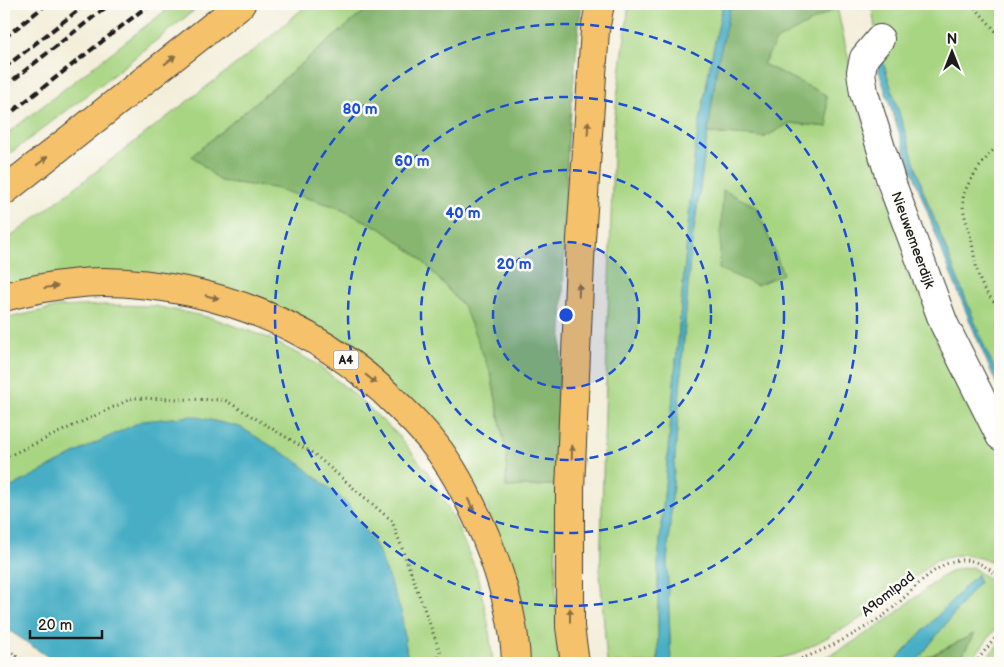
<svg xmlns="http://www.w3.org/2000/svg" width="1004" height="667" font-family="'Balsamiq Sans',sans-serif">
<style>
.green{fill:#a8d582;stroke:#62784f}
.forest{fill:#86b670;stroke:#516946}
.water{fill:#46aec5;stroke:#316570}
.lines{fill:none;stroke-linecap:round;stroke-linejoin:round}
.minor-casing{stroke:#3c3c38;stroke-width:30}
.highway-casing{stroke:#3c3c38;stroke-width:30}
.path{stroke:#3c3c38;stroke-width:3;stroke-dasharray:1 4;stroke-linecap:butt}
.minor{stroke:#fff;stroke-width:28}
.highway{stroke:#f5c16b;stroke-width:28}
.rail{stroke:#1c1c1c;stroke-width:4;stroke-dasharray:8 4;stroke-linecap:butt}
.oneway{fill:#886e44}
.ring{fill:none;stroke:#1d4ed8;stroke-width:2.5;stroke-dasharray:9 6}
.labels{text-anchor:middle;dominant-baseline:central;stroke-width:5;stroke-linejoin:round;paint-order:stroke}
.shield{fill:#fdfcf7;stroke:#605f5e;stroke-width:1}
.shield-label{font-size:12px;font-weight:bold;fill:#1c1c1c}
.street-label{font-size:14px;fill:#1c1c1c;stroke:#fdfcf7}
.centre{fill:#1d4ed8;stroke:#fdfcf7;stroke-width:2.5}
.ring-label{font-size:15px;text-anchor:middle;font-weight:bold;fill:#1d4ed8;stroke:#fdfcf7;stroke-width:5;stroke-linejoin:round;paint-order:stroke}
</style>
<rect width="100%" height="100%" fill="#fdfcf7"/>
<filter id="ink" filterUnits="userSpaceOnUse"><feTurbulence type="fractalNoise" baseFrequency=".02" numOctaves="2"/><feDisplacementMap in="SourceGraphic" scale="10" xChannelSelector="R" yChannelSelector="G"/><feConvolveMatrix kernelMatrix="1 2 1 2 8 2 1 2 1" color-interpolation-filters="sRGB"/></filter>
<filter id="wash" filterUnits="userSpaceOnUse"><feTurbulence type="fractalNoise" baseFrequency=".0096" numOctaves="4" result="noise"/><feDisplacementMap in="SourceGraphic" scale="20" xChannelSelector="R" yChannelSelector="G"/><feGaussianBlur stdDeviation="1.12" result="paint"/><feColorMatrix in="noise" values="0 0 0 0 0 0 0 0 0 0 0 0 0 0 0 0 0 1.4 0 .05"/><feComposite in="paint" operator="in"/></filter>
<g filter="url(#wash)">
<rect width="100%" height="100%" fill="#f3eed9"/>
<g class="green">
<path d="M 174,4 L 202,4 L 99,86 L 4,158 L 4,136 Z"/>
<path d="M 308,4 L 373,4 L 192,156 L 220,181 L 274,188 L 334,206 L 380,228 L 419,257 L 464,307 L 491,374 L 507,457 L 506,487 L 557,485 C 555,545 555,604 559,663 L 527,663 L 487,507 L 276,306 L 4,284 L 4,242 L 257,48 Z"/>
<path d="M 629,4 L 723,4 L 711,60 L 695,149 L 658,563 L 658,663 L 607,663 L 600,573 L 614,122 Z"/>
<path d="M 871,4 L 1000,4 L 1000,381 L 985,348 L 924,193 L 879,49 Z"/>
<path d="M 837,7 L 861,115 L 945,364 L 1000,447 L 1000,568 L 994,562 L 964,554 L 936,560 L 879,608 L 839,631 L 796,654 L 763,663 L 671,663 L 667,563 L 690,257 L 708,133 L 765,137 L 790,123 L 828,127 L 826,95 L 763,64 L 775,41 Z"/>
<path d="M 105,305 L 155,306 L 212,318 L 266,337 L 315,363 L 354,394 L 398,435 L 428,473 L 453,517 L 476,570 L 488,622 L 493,663 L 408,663 L 401,611 L 91,445 L 4,491 L 4,319 L 58,307 Z"/>
<path d="M 972,567 L 1000,587 L 1000,623 L 969,663 L 958,663 L 974,634 L 915,663 L 979,582 L 977,574 L 893,663 L 813,663 L 844,648 L 887,620 L 941,577 L 957,569 Z"/>
<path d="M 1000,642 L 1000,663 L 982,663 Z"/>
</g>
<g class="forest">
<path d="M 373,4 L 582,4 L 579,25 L 568,144 L 557,485 L 506,487 L 507,457 L 491,374 L 464,307 L 419,257 L 380,228 L 334,206 L 274,188 L 220,181 L 192,156 Z"/>
<path d="M 731,4 L 844,4 L 776,41 L 763,64 L 826,95 L 828,127 L 790,123 L 765,137 L 708,133 L 717,66 Z"/>
<path d="M 723,190 L 757,207 L 783,274 L 757,285 L 719,269 Z"/>
<path d="M 974,634 L 958,663 L 917,663 Z"/>
</g>
<g class="water">
<path d="M 723,4 L 731,4 L 717,66 L 690,257 L 667,563 L 671,663 L 658,663 L 658,563 L 695,149 L 711,60 Z"/>
<path d="M 879,49 L 924,193 L 985,348 L 1000,381 L 1000,392 C 952,283 910,170 874,56 Z"/>
<path d="M 193,416 L 240,427 L 298,462 L 348,504 L 378,550 L 401,611 L 408,663 L 57,663 L 4,627 L 4,491 L 91,445 L 142,421 Z"/>
<path d="M 977,574 L 979,582 L 915,663 L 893,663 Z"/>
</g>
</g>
<g filter="url(#ink)">
<g class="lines">
<g class="minor-casing">
<path id="minor" d="M 880,39 L 864,58 L 861,72 L 864,93 L 892,184 L 944,324 L 1000,436"/>
</g>
<g class="highway-casing">
<g id="highway">
<path d="M 4,191 L 241,4"/>
<path d="M 4,297 C 26,291 48,286 71,284 C 110,279 152,284 191,292 C 273,310 341,347 400,407 C 419,425 437,445 451,468 C 464,489 475,512 485,535 C 501,575 515,620 516,663"/>
<path d="M 575,663 L 570,627 L 570,489 L 581,239 L 595,30 L 600,4"/>
</g>
</g>
<g class="path">
<path d="M 972,4 L 1000,36"/>
<path d="M 1000,144 C 989,153 968,180 964,194 C 960,210 969,227 972,243 C 975,259 976,273 983,287 C 987,295 995,302 1000,308"/>
<path d="M 4,458 L 133,398 L 225,400 L 314,454 L 392,521 L 440,652 L 436,663"/>
<path d="M 4,647 L 27,663"/>
<path d="M 787,663 C 818,655 856,634 883,616 C 906,600 931,563 960,560 C 977,559 989,568 1000,578"/>
<path d="M 975,663 L 1000,632"/>
</g>
<use href="#minor" class="minor"/>
<use href="#highway" class="highway"/>
<g class="rail">
<path d="M 4,38 L 47,4"/>
<path d="M 4,68 L 86,4"/>
<path d="M 4,87 L 110,4"/>
<path d="M 4,118 L 150,4"/>
</g>
</g>
<defs><path id="oneway-solid" d="M-6-.8H1V-3.2L6.5 0L1 3.2V.8H-6Z" transform="scale(1.25)"/></defs>
<g class="oneway">
<use href="#oneway-solid" transform="translate(170 60) rotate(-38)"/>
<use href="#oneway-solid" transform="translate(588 128) rotate(-86)"/>
<use href="#oneway-solid" transform="translate(42 161) rotate(-38)"/>
<use href="#oneway-solid" transform="translate(51 287) rotate(-9)"/>
<use href="#oneway-solid" transform="translate(579 290) rotate(-88)"/>
<use href="#oneway-solid" transform="translate(212 297) rotate(14)"/>
<use href="#oneway-solid" transform="translate(371 379) rotate(38)"/>
<use href="#oneway-solid" transform="translate(572 452) rotate(-88)"/>
<use href="#oneway-solid" transform="translate(471 505) rotate(63)"/>
<use href="#oneway-solid" transform="translate(570 615) rotate(-90)"/>
</g>
</g>
<circle cx="566" cy="315" r="73" fill="#1d4ed8" fill-opacity=".12"/>
<g class="ring">
<circle cx="566" cy="315" r="73"/>
<circle cx="566" cy="315" r="145"/>
<circle cx="566" cy="315" r="218"/>
<circle cx="566" cy="315" r="291"/>
</g>
<g class="labels">
<rect class="shield" x="333.5" y="350.5" width="25" height="19" rx="4"/>
<g class="shield-label">
<text x="346" y="360">A4</text>
</g>
<g class="street-label">
<text transform="translate(913 240) rotate(70)">Nieuwemeerdijk</text>
<text transform="translate(888 594) rotate(-38)">A9om!pad</text>
</g>
</g>
<circle cx="566" cy="315" r="8" class="centre"/>
<g class="ring-label">
<text x="360" y="114">80 m</text>
<text x="412" y="166">60 m</text>
<text x="463" y="218">40 m</text>
<text x="514" y="269">20 m</text>
</g>
<rect width="1004" height="667" fill="none" stroke="#fdfcf7" stroke-width="20"/>
<g transform="translate(952 52)" stroke="#fdfcf7" stroke-width="4" paint-order="stroke">
<path d="M0-4L9 19L0 12L-9 19Z" fill="#1c1c1c"/>
<text y="-8" font-size="14" font-weight="bold" text-anchor="middle" fill="#1c1c1c">N</text>
</g>
<path d="M30 630v8h72v-8" fill="none" stroke="#1c1c1c" stroke-width="2.5"/>
<text x="38" y="630" font-size="15" fill="#1c1c1c" stroke="#fdfcf7" stroke-width="4" paint-order="stroke">20 m</text>
</svg>
